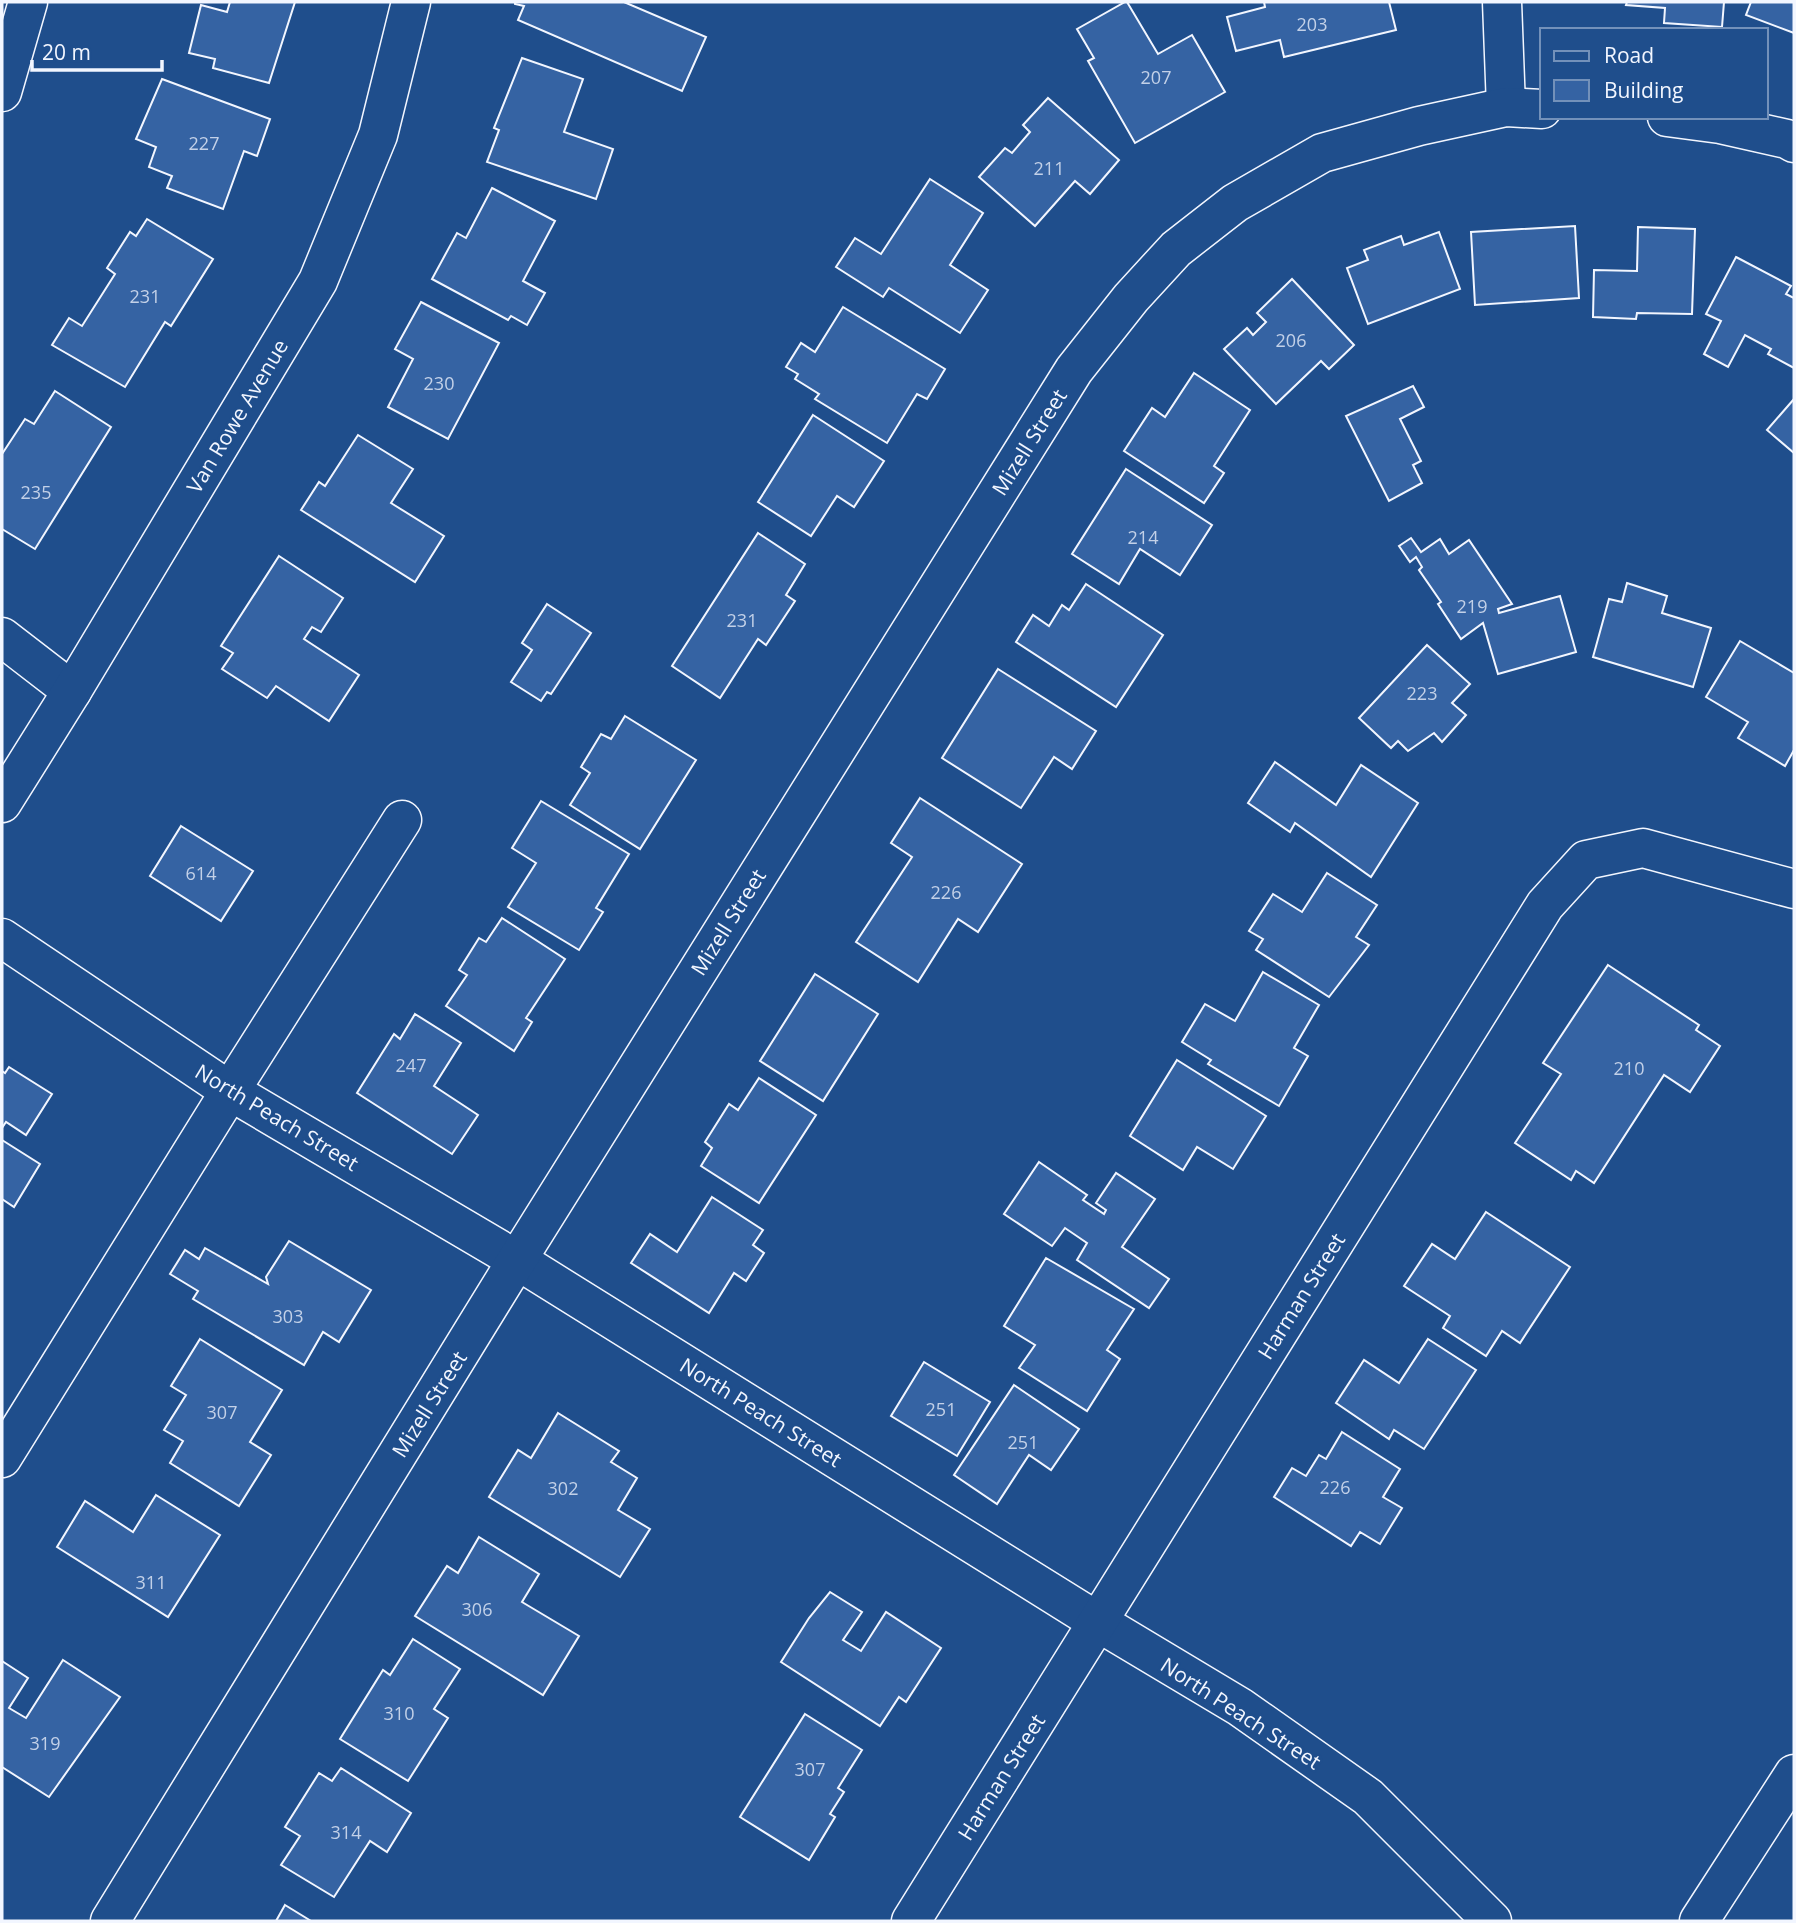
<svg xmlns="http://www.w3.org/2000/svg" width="1796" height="1923" font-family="'Open Sans',sans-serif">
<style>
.building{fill:#3563a3;stroke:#f2f6ff;stroke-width:2}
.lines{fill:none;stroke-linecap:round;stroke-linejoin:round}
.minor-casing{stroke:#f2f6ff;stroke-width:41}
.minor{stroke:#1f4e8c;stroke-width:38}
.labels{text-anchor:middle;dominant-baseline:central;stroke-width:5;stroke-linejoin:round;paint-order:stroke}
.number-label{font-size:18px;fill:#c3d1e8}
.street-label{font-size:21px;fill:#f2f6ff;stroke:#1f4e8c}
</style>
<rect width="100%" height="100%" fill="#1f4e8c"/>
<g class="building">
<path d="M 230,2 L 295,2 L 269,83 L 213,68 L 215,59 L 189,53 L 201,5 L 227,12 Z"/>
<path d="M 515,2 L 624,2 L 706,37 L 682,91 L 518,20 L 524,6 L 515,4 Z"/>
<path d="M 1125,2 L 1127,2 L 1158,54 L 1192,35 L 1225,92 L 1135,143 L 1088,61 L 1094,58 L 1077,29 Z"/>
<path d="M 1264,2 L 1389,2 L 1396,30 L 1284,57 L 1280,40 L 1236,51 L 1227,17 L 1265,7 Z"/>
<path d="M 1627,2 L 1724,2 L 1722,27 L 1664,23 L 1665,8 L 1626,5 Z"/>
<path d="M 1751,2 L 1794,2 L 1794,33 L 1746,15 Z"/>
<path d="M 522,58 L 583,79 L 564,132 L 613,149 L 596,199 L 487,162 L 499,130 L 494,128 Z"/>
<path d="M 162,79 L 270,119 L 257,156 L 244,151 L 223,209 L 167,188 L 172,176 L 149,167 L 156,147 L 136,139 Z"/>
<path d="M 1048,98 L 1119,160 L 1090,194 L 1075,181 L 1035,226 L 979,177 L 1005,148 L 1012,153 L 1030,132 L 1023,125 Z"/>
<path d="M 930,179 L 983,213 L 950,265 L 988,290 L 960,333 L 889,288 L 883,297 L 836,267 L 855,238 L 881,254 Z"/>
<path d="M 492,188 L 555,221 L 523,281 L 545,293 L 527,325 L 511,316 L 508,320 L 432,279 L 457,233 L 466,238 Z"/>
<path d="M 147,219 L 213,259 L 171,326 L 165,322 L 125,387 L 52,345 L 69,318 L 82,326 L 115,274 L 107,268 L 130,232 L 136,236 Z"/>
<path d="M 1575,226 L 1579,298 L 1475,305 L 1471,232 Z"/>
<path d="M 1638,227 L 1695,229 L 1692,314 L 1637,313 L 1636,319 L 1593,317 L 1594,270 L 1637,271 Z"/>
<path d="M 1439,232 L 1460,289 L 1368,324 L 1347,268 L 1368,260 L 1364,250 L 1401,236 L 1404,245 Z"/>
<path d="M 1736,257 L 1791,286 L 1786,294 L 1794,298 L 1794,368 L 1768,354 L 1771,349 L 1745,335 L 1728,367 L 1704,354 L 1721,321 L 1706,314 Z"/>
<path d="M 1292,279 L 1354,345 L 1329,369 L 1321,361 L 1276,404 L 1224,349 L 1247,328 L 1253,335 L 1266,322 L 1257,313 Z"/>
<path d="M 421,302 L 499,343 L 448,439 L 388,407 L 413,359 L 395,349 Z"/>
<path d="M 843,307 L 945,369 L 927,399 L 917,394 L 887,443 L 815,399 L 819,394 L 795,379 L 798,374 L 786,367 L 801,343 L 815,352 Z"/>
<path d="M 1194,373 L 1250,410 L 1214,466 L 1224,473 L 1204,503 L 1124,451 L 1152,408 L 1165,417 Z"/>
<path d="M 1413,386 L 1424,407 L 1400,419 L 1421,461 L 1413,465 L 1422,483 L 1389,501 L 1346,416 Z"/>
<path d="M 55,391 L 111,427 L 35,549 L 2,529 L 2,454 L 25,419 L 34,424 Z"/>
<path d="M 1794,399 L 1794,453 L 1767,430 Z"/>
<path d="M 813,415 L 884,461 L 854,507 L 837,496 L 811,536 L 758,502 Z"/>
<path d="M 358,435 L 413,469 L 391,503 L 444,536 L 415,582 L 301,510 L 319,482 L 325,486 Z"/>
<path d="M 1126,469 L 1212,525 L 1180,575 L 1140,549 L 1119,584 L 1072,554 Z"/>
<path d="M 758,533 L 805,564 L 786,595 L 795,601 L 766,645 L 758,639 L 720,698 L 672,666 Z"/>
<path d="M 1411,538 L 1421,552 L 1440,539 L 1449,554 L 1469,540 L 1512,604 L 1498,609 L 1499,613 L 1560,596 L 1576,652 L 1498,674 L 1483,623 L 1461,639 L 1438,604 L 1441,602 L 1419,570 L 1422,567 L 1416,557 L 1410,562 L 1399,546 Z"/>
<path d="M 279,556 L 343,598 L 321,632 L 312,627 L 304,639 L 359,675 L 329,721 L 276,686 L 267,698 L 222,669 L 233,653 L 221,646 Z"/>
<path d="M 1627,583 L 1667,596 L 1662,613 L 1711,628 L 1693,687 L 1593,657 L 1609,599 L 1622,602 Z"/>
<path d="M 1086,584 L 1163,635 L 1116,707 L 1016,642 L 1033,615 L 1049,626 L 1062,605 L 1069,610 Z"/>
<path d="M 547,604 L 591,633 L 551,694 L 547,692 L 541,701 L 511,682 L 532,650 L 522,643 Z"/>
<path d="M 1740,641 L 1794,673 L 1794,750 L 1785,766 L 1738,738 L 1748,722 L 1706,697 Z"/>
<path d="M 1427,645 L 1470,684 L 1452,703 L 1466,715 L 1442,742 L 1434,733 L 1408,751 L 1398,741 L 1391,748 L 1359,718 Z"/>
<path d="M 998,669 L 1096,731 L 1072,769 L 1054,757 L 1021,808 L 942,758 Z"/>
<path d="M 625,716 L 696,760 L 640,849 L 570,805 L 590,773 L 581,767 L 601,734 L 611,739 Z"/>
<path d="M 1275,762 L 1336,805 L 1361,765 L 1418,803 L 1371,877 L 1295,823 L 1290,832 L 1248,803 Z"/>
<path d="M 920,798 L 1022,864 L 978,932 L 958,919 L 918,982 L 856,942 L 912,857 L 891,843 Z"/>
<path d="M 541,801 L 629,854 L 596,908 L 603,912 L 579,950 L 508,907 L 536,863 L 512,848 Z"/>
<path d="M 181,826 L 253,871 L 221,921 L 150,876 Z"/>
<path d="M 1327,873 L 1377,905 L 1356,937 L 1369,945 L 1329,997 L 1256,950 L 1263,939 L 1249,931 L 1273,894 L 1302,912 Z"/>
<path d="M 502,918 L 565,959 L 526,1018 L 532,1022 L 514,1051 L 446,1006 L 467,975 L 459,970 L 479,938 L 486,942 Z"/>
<path d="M 1608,965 L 1699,1025 L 1696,1030 L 1720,1046 L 1690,1092 L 1664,1075 L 1594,1183 L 1576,1171 L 1571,1180 L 1515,1143 L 1561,1074 L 1543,1063 Z"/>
<path d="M 1263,972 L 1319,1005 L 1294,1048 L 1308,1056 L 1279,1106 L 1208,1064 L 1211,1060 L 1182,1042 L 1205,1004 L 1235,1021 Z"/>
<path d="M 815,974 L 878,1014 L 823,1101 L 760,1061 Z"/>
<path d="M 415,1014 L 461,1043 L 434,1086 L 478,1115 L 452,1154 L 357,1093 L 394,1034 L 400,1039 Z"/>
<path d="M 1177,1060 L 1266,1116 L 1233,1169 L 1197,1147 L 1183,1170 L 1130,1136 Z"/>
<path d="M 9,1067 L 52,1094 L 26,1135 L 6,1122 L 2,1128 L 2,1071 L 5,1073 Z"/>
<path d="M 759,1078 L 816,1115 L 759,1203 L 701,1166 L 712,1148 L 705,1142 L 729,1104 L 738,1110 Z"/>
<path d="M 2,1140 L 40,1164 L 14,1207 L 2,1199 Z"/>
<path d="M 1039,1162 L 1087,1195 L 1083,1200 L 1104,1214 L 1106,1210 L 1096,1203 L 1116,1173 L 1155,1199 L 1122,1247 L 1169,1279 L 1149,1308 L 1077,1260 L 1087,1243 L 1065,1228 L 1052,1246 L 1004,1214 Z"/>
<path d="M 712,1197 L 763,1230 L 753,1245 L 764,1253 L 746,1281 L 734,1273 L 709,1313 L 631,1263 L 650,1234 L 677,1252 Z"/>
<path d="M 1486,1212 L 1570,1267 L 1520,1343 L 1502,1331 L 1486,1356 L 1443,1328 L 1450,1316 L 1404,1286 L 1432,1244 L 1455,1259 Z"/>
<path d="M 289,1241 L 371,1290 L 339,1342 L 323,1332 L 304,1365 L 193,1299 L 198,1291 L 170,1274 L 185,1250 L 199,1259 L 205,1248 L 268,1284 L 266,1277 Z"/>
<path d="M 1046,1258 L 1134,1309 L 1107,1350 L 1120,1359 L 1087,1411 L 1019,1368 L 1035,1345 L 1004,1326 Z"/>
<path d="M 200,1339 L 282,1390 L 250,1442 L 271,1455 L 239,1506 L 170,1463 L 183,1441 L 164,1430 L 186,1395 L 171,1386 Z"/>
<path d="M 1428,1339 L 1476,1370 L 1424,1449 L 1394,1430 L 1389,1439 L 1336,1403 L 1364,1360 L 1399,1383 Z"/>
<path d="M 924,1362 L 990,1402 L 957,1456 L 891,1416 Z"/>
<path d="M 1014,1385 L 1079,1429 L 1051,1470 L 1029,1455 L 997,1504 L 954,1475 Z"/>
<path d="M 558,1413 L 619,1451 L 611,1462 L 637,1478 L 618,1510 L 650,1529 L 620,1577 L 489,1497 L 518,1450 L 531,1458 Z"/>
<path d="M 1342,1432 L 1400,1469 L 1383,1497 L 1402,1508 L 1380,1544 L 1360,1532 L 1351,1546 L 1274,1497 L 1292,1468 L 1306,1476 L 1319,1455 L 1326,1459 Z"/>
<path d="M 156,1495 L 220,1535 L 168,1617 L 57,1547 L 85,1501 L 133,1532 Z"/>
<path d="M 479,1537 L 539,1574 L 522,1602 L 579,1636 L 543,1695 L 415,1616 L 447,1566 L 458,1573 Z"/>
<path d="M 830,1592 L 862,1612 L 843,1640 L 861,1651 L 886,1612 L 941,1648 L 906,1702 L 899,1697 L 880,1726 L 781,1662 L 809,1618 Z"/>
<path d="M 413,1639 L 460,1669 L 434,1709 L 448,1718 L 408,1781 L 340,1739 L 383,1670 L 390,1675 Z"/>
<path d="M 63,1660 L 120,1697 L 49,1797 L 2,1767 L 2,1661 L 28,1678 L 9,1708 L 26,1718 Z"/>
<path d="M 805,1714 L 862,1750 L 838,1788 L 844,1792 L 830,1814 L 835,1817 L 809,1860 L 740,1817 Z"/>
<path d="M 341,1768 L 411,1813 L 387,1852 L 370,1841 L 334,1897 L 281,1865 L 300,1836 L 285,1827 L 319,1773 L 332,1781 Z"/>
<path d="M 285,1905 L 311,1921 L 276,1921 Z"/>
</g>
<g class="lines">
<g class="minor-casing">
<g id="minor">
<path d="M 1502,2 L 1506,107"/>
<path d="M 2,92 L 28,2"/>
<path d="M 1667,117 L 1720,124 L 1787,139 L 1794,143"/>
<path d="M 2,637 L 72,691"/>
<path d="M 2,803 L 72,691 L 318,281 L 378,135 L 411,2"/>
<path d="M 2,938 L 230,1091 L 517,1260 L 1098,1622 L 1240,1707 L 1368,1797 L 1492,1921"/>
<path d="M 2,1458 L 230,1091 L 402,820"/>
<path d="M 110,1921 L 517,1260 L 1074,370 L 1131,298 L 1176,249 L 1235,203 L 1322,153 L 1419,126 L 1506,107 L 1542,109"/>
<path d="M 911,1921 L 1545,905 L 1586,860 L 1643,848 L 1794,889"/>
<path d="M 1699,1921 L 1794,1774"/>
</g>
</g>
<use href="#minor" class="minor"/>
</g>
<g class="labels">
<g class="number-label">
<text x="1312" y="24">203</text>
<text x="1156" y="77">207</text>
<text x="204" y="143">227</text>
<text x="1049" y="168">211</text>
<text x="145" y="296">231</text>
<text x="1291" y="340">206</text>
<text x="439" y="383">230</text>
<text x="36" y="492">235</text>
<text x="1143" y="537">214</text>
<text x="1472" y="606">219</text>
<text x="742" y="620">231</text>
<text x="1422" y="693">223</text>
<text x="201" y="873">614</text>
<text x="946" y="892">226</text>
<text x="411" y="1065">247</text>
<text x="1629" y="1068">210</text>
<text x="288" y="1316">303</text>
<text x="941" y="1409">251</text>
<text x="222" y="1412">307</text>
<text x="1023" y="1442">251</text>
<text x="1335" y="1487">226</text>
<text x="563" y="1488">302</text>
<text x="151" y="1582">311</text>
<text x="477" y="1609">306</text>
<text x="399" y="1713">310</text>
<text x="45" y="1743">319</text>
<text x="810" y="1769">307</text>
<text x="346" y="1832">314</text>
</g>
<g class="street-label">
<text transform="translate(237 416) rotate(-59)">Van Rowe Avenue</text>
<text transform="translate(1029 442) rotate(-58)">Mizell Street</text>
<text transform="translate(728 922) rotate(-58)">Mizell Street</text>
<text transform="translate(277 1117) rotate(31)">North Peach Street</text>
<text transform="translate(1301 1296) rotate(-58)">Harman Street</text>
<text transform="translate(429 1404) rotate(-58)">Mizell Street</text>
<text transform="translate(761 1412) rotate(32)">North Peach Street</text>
<text transform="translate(1241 1713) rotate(33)">North Peach Street</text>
<text transform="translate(1001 1777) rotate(-58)">Harman Street</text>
</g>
</g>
<rect width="1796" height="1923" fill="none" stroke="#f2f6ff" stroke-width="7"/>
<rect x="1540" y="28" width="228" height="91" fill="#1f4e8c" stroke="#7391ba" stroke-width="2"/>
<rect x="1554" y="51" width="35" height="10" fill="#1f4e8c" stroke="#7391ba" stroke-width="2"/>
<text x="1604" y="63" font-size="21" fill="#f2f6ff">Road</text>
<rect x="1554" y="80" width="35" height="21" fill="#3563a3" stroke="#7391ba" stroke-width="2"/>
<text x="1604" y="98" font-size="21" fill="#f2f6ff">Building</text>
<path d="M32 60v10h130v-10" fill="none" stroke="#f2f6ff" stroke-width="3.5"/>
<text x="42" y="60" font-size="21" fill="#f2f6ff" stroke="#1f4e8c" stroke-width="5" paint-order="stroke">20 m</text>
</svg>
